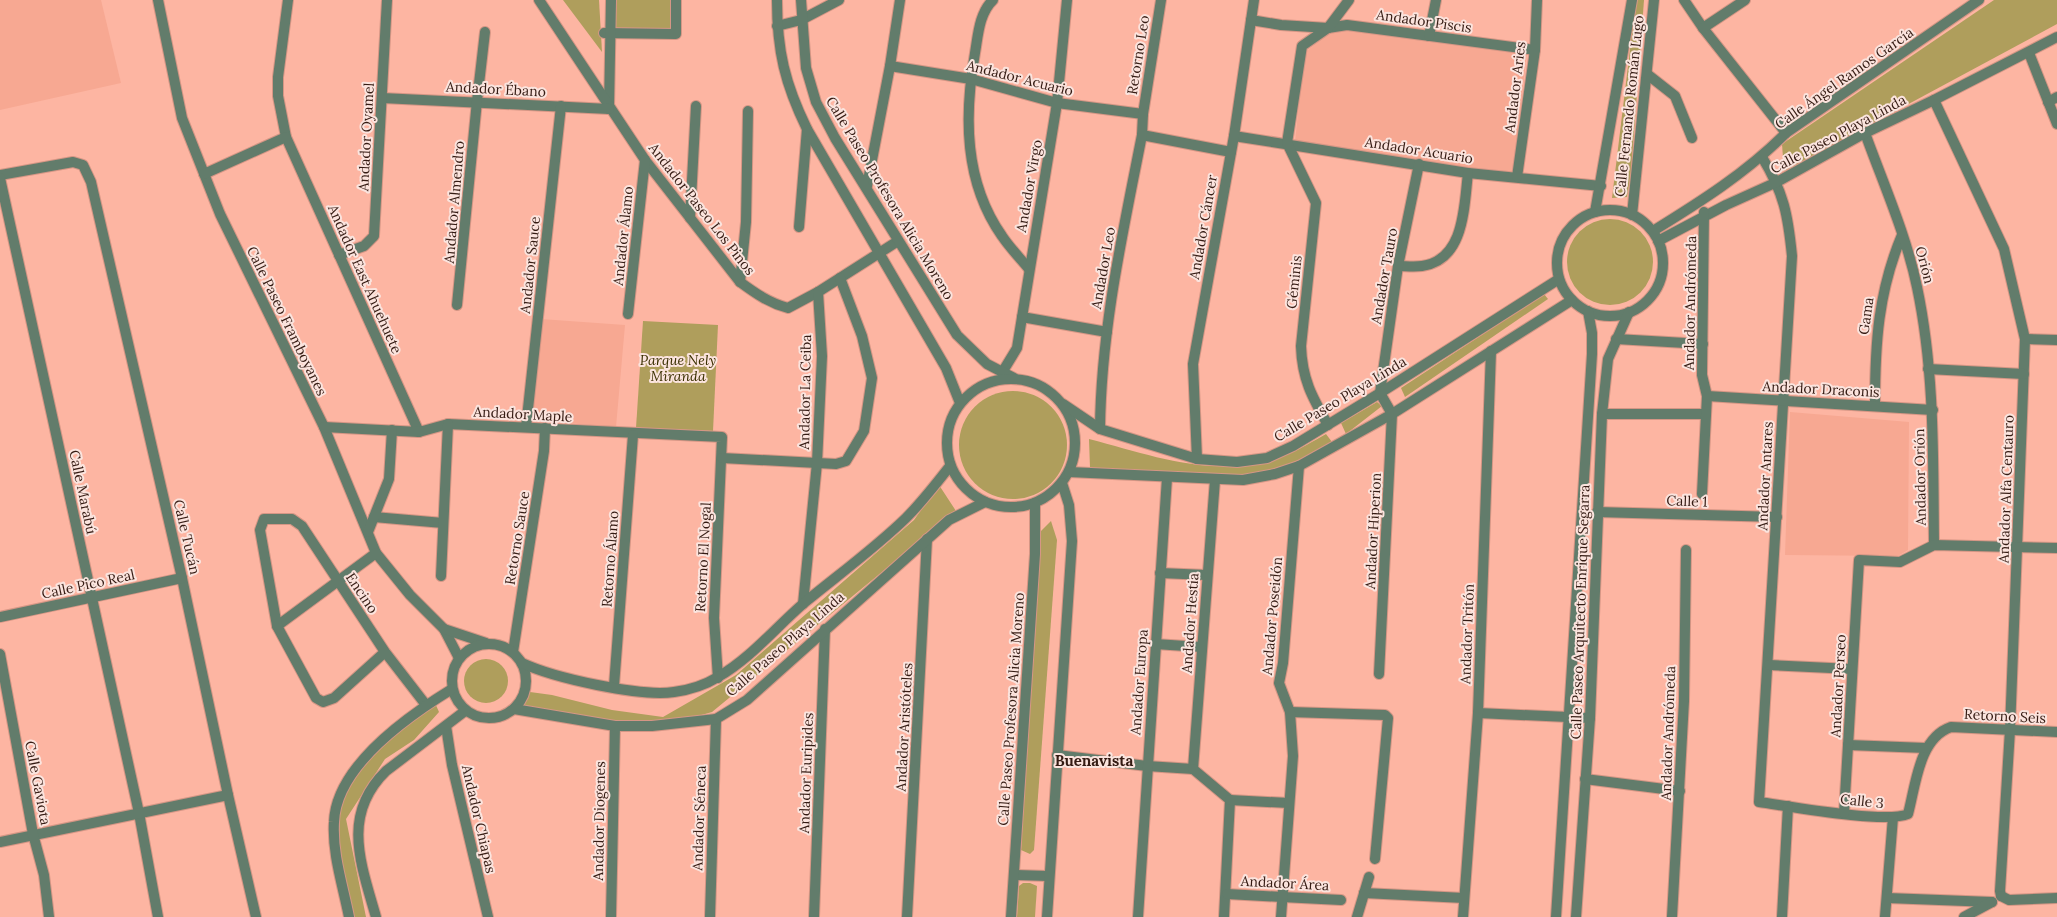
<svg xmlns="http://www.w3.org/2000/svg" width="2057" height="917" font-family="Lora,serif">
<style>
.built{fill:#f7a892}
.green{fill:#af9e5c}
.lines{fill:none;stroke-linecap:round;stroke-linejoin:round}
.pedestrian-casing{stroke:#d59685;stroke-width:12}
.minor-casing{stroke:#d59685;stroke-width:12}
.tertiary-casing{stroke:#d59685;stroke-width:12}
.pedestrian{stroke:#627c6b;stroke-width:10}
.minor{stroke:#627c6b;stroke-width:10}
.tertiary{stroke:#627c6b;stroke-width:10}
.labels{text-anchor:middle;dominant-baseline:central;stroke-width:4;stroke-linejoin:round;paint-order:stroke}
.street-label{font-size:14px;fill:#351b13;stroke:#fbe4de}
.park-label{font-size:14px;font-style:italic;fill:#3a2f00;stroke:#fbe4de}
.neighbourhood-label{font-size:15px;font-weight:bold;fill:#351b13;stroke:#fbe4de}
</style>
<rect width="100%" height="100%" fill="#fdb5a2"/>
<g class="built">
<path d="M 0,0 L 101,0 L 121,83 L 0,110 Z"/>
<path d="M 1336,28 L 1527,52 L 1513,174 L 1295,142 L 1304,53 Z"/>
<path d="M 541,319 L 625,325 L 616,427 L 528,420 Z"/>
<path d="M 1790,412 L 1909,422 L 1908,550 L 1898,556 L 1785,555 Z"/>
</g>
<g class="green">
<path d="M 563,0 L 599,0 L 602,52 Z"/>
<path d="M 611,0 L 676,0 L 676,34 L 612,33 Z"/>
<path d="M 1636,0 L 1644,0 L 1631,173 L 1627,197 L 1612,198 Z"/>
<path d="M 1994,0 L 2057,0 L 2057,24 L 1784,171 L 1782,144 Z"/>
<circle cx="1610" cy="262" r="43"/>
<path d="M 1544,294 L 1548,299 L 1405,397 L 1401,388 Z"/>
<path d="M 643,321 L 718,325 L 713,431 L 636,428 Z"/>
<circle cx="1013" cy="445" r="54"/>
<path d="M 1377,402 L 1382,406 L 1346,434 L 1341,423 Z"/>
<path d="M 1326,434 L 1332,442 L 1291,466 L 1239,479 L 1090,468 L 1089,439 C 1159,457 1216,481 1288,454 C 1301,449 1313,441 1326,434 Z"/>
<path d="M 939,485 L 956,511 L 712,712 L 677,722 L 607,721 L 523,706 L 530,692 L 552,695 L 612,710 L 663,717 L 736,675 L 914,520 Z"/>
<path d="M 1051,521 L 1057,540 L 1034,850 L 1030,854 L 1021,850 L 1040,532 Z"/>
<circle cx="486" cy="681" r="22"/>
<path d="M 435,703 L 439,712 L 414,740 L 385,759 L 346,819 L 366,917 L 352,917 L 338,854 L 341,796 L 374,753 Z"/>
<path d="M 1023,883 L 1030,883 L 1037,886 L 1035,917 L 1017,917 L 1019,886 Z"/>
</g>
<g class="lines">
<g class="pedestrian-casing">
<g id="pedestrian">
<path d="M 1328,28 L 1347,25 L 1535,50"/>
<path d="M 604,33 L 676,34 L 676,0"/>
<path d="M 1647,74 L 1675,96 L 1692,138"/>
<path d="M 477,101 L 485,32"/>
<path d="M 609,109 L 611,0"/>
<path d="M 690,218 L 696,106"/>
<path d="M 799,227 L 807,129"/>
<path d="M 740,282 L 746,222 L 748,111"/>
<path d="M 1875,405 C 1875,344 1878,292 1902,235"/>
<path d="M 1282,897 L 1341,900"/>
</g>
</g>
<g class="minor-casing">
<g id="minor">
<path d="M 158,0 L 182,118 L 220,214 L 324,427 L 376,553 L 410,595 L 444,629 L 459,658"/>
<path d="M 288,0 L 278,77 L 278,96 L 286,137 L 419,432"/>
<path d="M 539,0 L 645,160 L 740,282 C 755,293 769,303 788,308 L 818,292 L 898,241"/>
<path d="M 993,0 C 979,13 978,36 975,53 C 964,116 964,182 1002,236 C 1010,248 1020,258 1029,269"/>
<path d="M 1684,0 L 1703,28 L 1786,133"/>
<path d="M 1251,20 L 1281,25 L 1328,28"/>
<path d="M 777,26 L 801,20 L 839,0"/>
<path d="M 1703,28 L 1745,0"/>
<path d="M 1429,36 L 1436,0"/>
<path d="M 2029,53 L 2057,124"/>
<path d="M 890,66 L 971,79 L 1057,103 L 1143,114"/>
<path d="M 382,98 L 609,109"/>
<path d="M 1934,100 L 2004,249 L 2025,339 L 2010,730 L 2000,891 L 2001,896"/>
<path d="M 2048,102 L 2057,97"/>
<path d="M 1865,133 C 1883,183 1906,234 1917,287 C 1935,372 1933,459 1934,545"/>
<path d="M 1142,135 L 1231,152"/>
<path d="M 1234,136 L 1468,173 L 1601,186"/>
<path d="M 1762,157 C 1784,193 1788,215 1792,256 L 1759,802 C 1788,806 1885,824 1908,814 C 1916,784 1919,738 1951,727 L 2057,732"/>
<path d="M 204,174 L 286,137"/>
<path d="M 0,175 L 73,162 L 83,165 L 91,182 L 182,578 L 228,795 L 256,917"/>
<path d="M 1517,177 L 1535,50 L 1537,0"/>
<path d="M 0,178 L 139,813 L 158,917"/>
<path d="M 867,186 L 890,66 L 900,0"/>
<path d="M 1653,231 C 1700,202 1746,173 1786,133 L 1979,0"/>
<path d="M 1658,241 L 1726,205 L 1777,182 L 1865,133 L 1934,100 L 2057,37"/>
<path d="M 339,255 L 364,246 L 374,236 L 387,0"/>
<path d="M 1398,266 C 1405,266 1414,267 1422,266 C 1465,260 1464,206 1468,173"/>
<path d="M 457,305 L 477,101"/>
<path d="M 628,314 L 645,160"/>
<path d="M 1022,317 L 1107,332"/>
<path d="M 1616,339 L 1703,344"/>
<path d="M 2025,339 L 2057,340"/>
<path d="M 1928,369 L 2024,374"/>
<path d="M 1003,371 L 1017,348 L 1057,103 L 1067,0"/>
<path d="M 1707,396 L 1933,410"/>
<path d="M 1602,414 L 1706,414"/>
<path d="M 1328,425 C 1312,397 1302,379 1301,346 L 1316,203 L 1287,143 L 1302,46 L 1328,28 L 1349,0"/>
<path d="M 324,427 L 419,432 L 448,424 L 722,437 L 714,618 L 718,678"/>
<path d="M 526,427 L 561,106"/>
<path d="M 1100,429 C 1101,329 1123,232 1142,135 L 1143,114 L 1161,0"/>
<path d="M 722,458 L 836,464 L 846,461 L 864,431 L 872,378 L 862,336 L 840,278"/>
<path d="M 1197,459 L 1193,364 L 1234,136 L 1254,0"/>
<path d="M 1702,494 L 1707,396 L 1702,375 L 1704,212"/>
<path d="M 1597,512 L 1777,517"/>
<path d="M 374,517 L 443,523"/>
<path d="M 368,532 L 389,479 L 392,430"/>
<path d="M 1160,573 L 1207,575"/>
<path d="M 441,576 L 448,424"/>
<path d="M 803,604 L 817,463 L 822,356 L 818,292"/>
<path d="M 0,617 L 182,578"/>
<path d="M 277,626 L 376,553"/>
<path d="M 444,629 L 486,643"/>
<path d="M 1155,644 L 1201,647"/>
<path d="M 385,652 L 334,698 L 323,702 L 316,698 L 277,626 L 260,530 L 264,519 L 292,519 L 302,526 L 385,652 L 426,705"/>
<path d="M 513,652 L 544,451 L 545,428"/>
<path d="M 1769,665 L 1852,669"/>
<path d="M 1379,674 L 1392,414 L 1380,393 L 1398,266 L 1419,164"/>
<path d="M 614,686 L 633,435"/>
<path d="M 1290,712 L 1385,715 L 1388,718 L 1375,859"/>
<path d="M 1478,713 L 1590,718"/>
<path d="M 446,726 L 452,765 L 488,917"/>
<path d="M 1848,745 L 1926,748"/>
<path d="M 1057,755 L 1147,766 L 1193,769"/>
<path d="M 1193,769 L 1215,480"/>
<path d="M 1193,769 L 1230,800 L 1224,917"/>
<path d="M 1585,779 L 1680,791"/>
<path d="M 1230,800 L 1289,803"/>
<path d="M 1844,813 L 1859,560 L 1900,562 L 1934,545 L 2057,548"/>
<path d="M 0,842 L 228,795"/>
<path d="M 1364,893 L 1464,898"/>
<path d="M 1227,894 L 1282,897"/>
<path d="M 2001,896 L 2009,900 L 2057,898"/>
<path d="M 1887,898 L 1992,902"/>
<path d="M 611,917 L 615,726"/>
<path d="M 710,917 L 716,719"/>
<path d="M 814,917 L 825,629"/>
<path d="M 907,917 L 927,539"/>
<path d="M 1138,917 L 1167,478"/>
<path d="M 1281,917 L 1293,756 L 1290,712 L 1279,683 L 1283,663 L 1299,466"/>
<path d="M 1357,917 L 1369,877"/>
<path d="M 1463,917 L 1478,713 L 1491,351"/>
<path d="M 1672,917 L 1684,701 L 1686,550"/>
<path d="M 1782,917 L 1788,806"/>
<path d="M 1885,917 L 1893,817"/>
<path d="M 1964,917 L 1992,902"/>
</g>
</g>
<g class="tertiary-casing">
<g id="tertiary">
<path d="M 777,0 C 777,51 785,84 807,129 L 946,368 L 960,403"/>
<path d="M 801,0 L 806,68 L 816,102 L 835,138 L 957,335 L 987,364 L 1014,378"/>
<circle cx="1610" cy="263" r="53"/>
<path d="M 1595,212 L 1632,0"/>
<path d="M 1632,215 L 1654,0"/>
<circle cx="1011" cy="443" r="64"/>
<path d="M 1063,404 L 1100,429 L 1197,459 L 1237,462 L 1267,458 L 1293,446 L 1380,393 L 1559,279"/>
<path d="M 1069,472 L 1243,480 L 1275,474 L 1299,466 L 1392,414 L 1572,300"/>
<circle cx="489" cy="681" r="37"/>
<path d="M 0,654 L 33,834 L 44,875 L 49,917"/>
<path d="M 522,663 C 554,678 640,697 674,692 C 689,690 705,685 718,677 C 751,658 775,628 804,603 C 838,575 874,549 906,518 C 922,502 936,484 950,466"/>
<path d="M 514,709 L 615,726 L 652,726 L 716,719 L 747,700 L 949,520 L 985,502"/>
<path d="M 1014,875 L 1048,876"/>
<path d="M 349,917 C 343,886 332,854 334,822 C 336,766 408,716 452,689"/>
<path d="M 376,917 C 361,864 341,815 386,771 L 465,711"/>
<path d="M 1011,917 L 1035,554 L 1035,503"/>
<path d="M 1047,917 L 1072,541 L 1069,505 L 1062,483"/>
<path d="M 1556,917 L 1592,354 L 1592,333 L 1588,311"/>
<path d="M 1576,917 L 1590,718 L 1602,414 L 1608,359 L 1629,312"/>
</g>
</g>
<use href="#pedestrian" class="pedestrian"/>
<use href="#minor" class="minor"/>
<use href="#tertiary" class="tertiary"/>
</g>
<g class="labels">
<g class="street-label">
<text transform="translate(1424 21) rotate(8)">Andador Piscis</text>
<text transform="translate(1138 55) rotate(-81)">Retorno Leo</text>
<text transform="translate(1020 78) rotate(14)">Andador Acuario</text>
<text transform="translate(1844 78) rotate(-35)">Calle Ángel Ramos García</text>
<text transform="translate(1515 87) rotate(-83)">Andador Aries</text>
<text transform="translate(496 89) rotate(3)">Andador Ébano</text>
<text transform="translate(1629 106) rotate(-84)">Calle Fernando Román Lugo</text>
<text transform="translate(1838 134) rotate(-28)">Calle Paseo Playa Linda</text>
<text transform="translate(366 137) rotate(-87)">Andador Oyamel</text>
<text transform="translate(1419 150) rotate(9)">Andador Acuario</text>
<text transform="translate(1029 186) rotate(-80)">Andador Virgo</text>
<text transform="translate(890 198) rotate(59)">Calle Paseo Profesora Alicia Moreno</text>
<text transform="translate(454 202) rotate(-85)">Andador Almendro</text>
<text transform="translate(702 209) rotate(52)">Andador Paseo Los Pinos</text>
<text transform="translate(1203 227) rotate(-80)">Andador Cáncer</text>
<text transform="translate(623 236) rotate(-84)">Andador Álamo</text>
<text transform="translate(530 265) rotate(-84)">Andador Sauce</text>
<text transform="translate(1925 265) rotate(75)">Orión</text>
<text transform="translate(1103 268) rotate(-80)">Andador Leo</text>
<text transform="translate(1384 276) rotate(-80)">Andador Tauro</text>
<text transform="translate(365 279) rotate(66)">Andador East Ahuehuete</text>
<text transform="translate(1294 282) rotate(-84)">Géminis</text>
<text transform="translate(1690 303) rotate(-89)">Andador Andrómeda</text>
<text transform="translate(1866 316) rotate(-82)">Gama</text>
<text transform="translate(287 321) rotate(64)">Calle Paseo Framboyanes</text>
<text transform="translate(1821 389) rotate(3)">Andador Draconis</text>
<text transform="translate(805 392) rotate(-89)">Andador La Ceiba</text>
<text transform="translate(1340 399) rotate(-31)">Calle Paseo Playa Linda</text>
<text transform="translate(523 414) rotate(3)">Andador Maple</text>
<text transform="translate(1765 476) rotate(-87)">Andador Antares</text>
<text transform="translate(1920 477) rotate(-91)">Andador Orión</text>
<text transform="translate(2006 489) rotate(-88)">Andador Alfa Centauro</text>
<text transform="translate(83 492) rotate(78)">Calle Marabú</text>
<text transform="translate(1687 501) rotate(2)">Calle 1</text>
<text transform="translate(1373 531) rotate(-87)">Andador Hiperion</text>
<text transform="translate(187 537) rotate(77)">Calle Tucán</text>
<text transform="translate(517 538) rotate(-81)">Retorno Sauce</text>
<text transform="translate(703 557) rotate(-87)">Retorno El Nogal</text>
<text transform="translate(610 559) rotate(-86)">Retorno Álamo</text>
<text transform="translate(88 584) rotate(-12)">Calle Pico Real</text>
<text transform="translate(362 593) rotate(56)">Encino</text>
<text transform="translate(1580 612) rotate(-88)">Calle Paseo Arquitecto Enrique Segarra</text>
<text transform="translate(1272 616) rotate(-85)">Andador Poseidón</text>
<text transform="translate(1190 623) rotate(-86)">Andador Hestia</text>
<text transform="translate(1467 634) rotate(-88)">Andador Tritón</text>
<text transform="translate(785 644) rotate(-41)">Calle Paseo Playa Linda</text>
<text transform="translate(1139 682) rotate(-86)">Andador Europa</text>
<text transform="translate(1838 686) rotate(-87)">Andador Perseo</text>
<text transform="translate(1011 709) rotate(-86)">Calle Paseo Profesora Alicia Moreno</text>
<text transform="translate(2005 716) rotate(3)">Retorno Seis</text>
<text transform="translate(904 727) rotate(-87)">Andador Aristóteles</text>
<text transform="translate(1668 733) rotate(-88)">Andador Andrómeda</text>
<text transform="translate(806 773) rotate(-88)">Andador Euripides</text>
<text transform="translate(38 783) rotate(79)">Calle Gaviota</text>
<text transform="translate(1862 801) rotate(6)">Calle 3</text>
<text transform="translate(699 818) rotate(-88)">Andador Séneca</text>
<text transform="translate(479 819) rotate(77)">Andador Chiapas</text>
<text transform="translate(599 821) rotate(-89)">Andador Diogenes</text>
<text transform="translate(1285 883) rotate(3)">Andador Área</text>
</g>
<g class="park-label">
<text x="678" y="360">Parque Nely<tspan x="678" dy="16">Miranda</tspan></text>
</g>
<g class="neighbourhood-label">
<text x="1094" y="760">Buenavista</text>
</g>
</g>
</svg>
